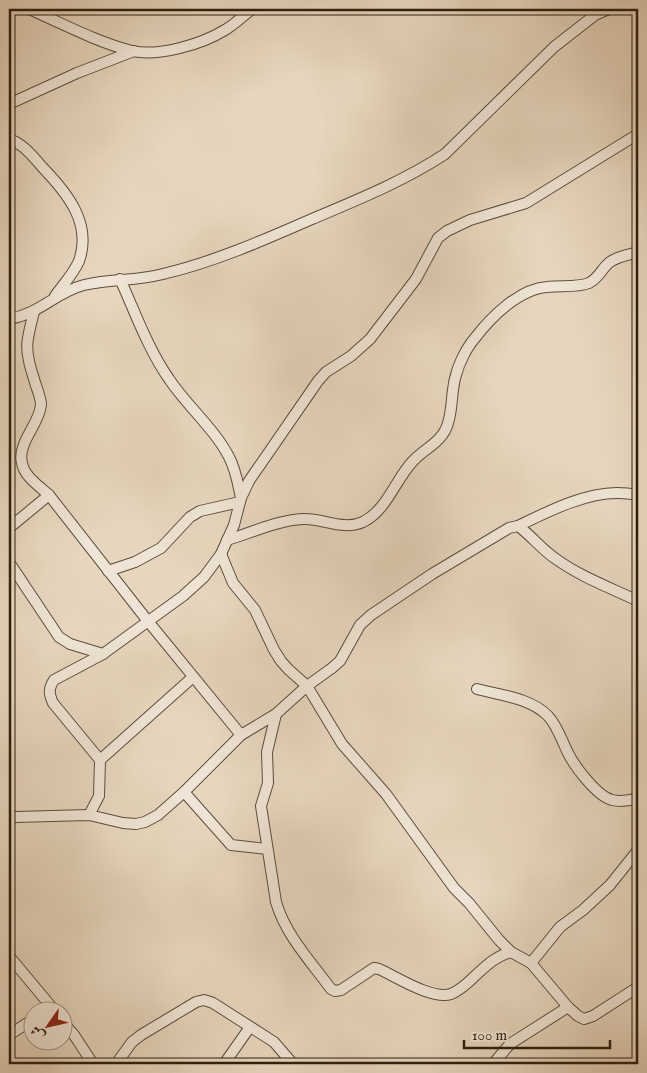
<svg xmlns="http://www.w3.org/2000/svg" width="647" height="1073" font-family="'IM FELL English',Amiri,serif">
<style>
.lines{fill:none;stroke-linecap:round;stroke-linejoin:round}
.street-casing{stroke:#5b4d3b;stroke-width:12}
.street{stroke:#efe4d5;stroke-width:10}
</style>
<rect width="100%" height="100%" fill="#e7d6be"/>
<filter id="stains"><feTurbulence type="fractalNoise" baseFrequency=".004" numOctaves="4"/><feColorMatrix values="0 0 0 0 .2 0 0 0 0 .09 0 0 0 0 .02 0 0 0 .5 -.17"/></filter>
<radialGradient id="worn" r=".72"><stop offset=".6" stop-color="#630" stop-opacity="0"/><stop offset="1" stop-color="#630" stop-opacity=".3"/></radialGradient>
<g class="lines">
<g class="street-casing">
<g id="street">
<path d="M 29,9 C 61,23 99,43 132,51 C 159,57 202,44 225,30 C 235,24 243,16 252,9"/>
<path d="M 9,104 L 77,73 L 134,51"/>
<path d="M 9,139 C 24,144 34,158 44,169 C 68,194 92,224 79,261 C 74,273 62,286 55,296"/>
<path d="M 120,279 C 135,312 148,349 169,379 C 187,406 214,428 229,457 C 236,470 238,484 241,498"/>
<path d="M 34,312 C 26,342 24,349 34,379 C 36,387 41,397 41,405 C 39,425 17,443 22,463 C 24,476 39,486 49,495 L 147,620 L 241,735"/>
<path d="M 9,319 C 40,314 56,292 84,285 C 110,279 137,281 163,274 C 214,262 264,240 312,219 C 357,200 404,181 445,154 L 554,47 L 595,15 L 609,9"/>
<path d="M 518,526 C 547,512 586,492 619,493 C 625,493 632,494 638,495"/>
<path d="M 9,528 L 49,495"/>
<path d="M 227,540 C 251,533 278,520 303,519 C 323,518 343,531 363,522 C 387,510 395,480 413,461 C 425,448 443,442 448,423 C 453,408 451,390 456,375 C 459,363 467,347 475,338 C 491,317 519,289 547,287 C 561,285 576,288 589,283 C 599,278 602,268 610,262 C 618,256 629,255 638,252"/>
<path d="M 221,554 L 233,583 L 255,610 L 274,650 L 281,661 L 288,669 L 307,686 L 342,744 L 386,794 L 454,888 L 469,903 L 499,940 L 511,952 L 531,963 L 568,1007 L 578,1016 L 584,1019 L 593,1016 L 638,987"/>
<path d="M 9,562 L 59,637 L 70,644 L 103,654"/>
<path d="M 108,571 L 135,562 L 161,548 L 190,517 L 200,511 L 240,502"/>
<path d="M 477,689 C 500,695 531,698 548,716 C 557,725 562,741 568,753 C 575,767 597,796 612,800 C 621,802 629,801 638,798"/>
<path d="M 276,714 L 267,752 L 268,783 L 261,806 L 276,902 C 285,934 311,962 331,989 L 335,991 L 341,990 L 374,968 L 379,969 C 397,977 432,1000 451,994 C 461,990 469,982 476,975 C 487,965 496,956 511,952"/>
<path d="M 100,760 L 193,677"/>
<path d="M 184,792 L 231,845 L 267,849"/>
<path d="M 89,815 L 99,796 L 100,760 L 53,703 C 49,694 48,689 54,680 L 103,654 L 183,596 L 204,577 L 221,554 L 234,525 L 241,498 L 249,481 L 318,381 L 326,372 L 351,356 L 370,339 L 416,279 L 438,238 L 447,231 L 470,220 L 526,203 L 638,134"/>
<path d="M 9,816 L 16,817 L 89,815 L 123,823 L 136,824 L 145,822 L 158,815 L 184,792 L 241,735 L 276,714 L 307,686 L 332,668 L 340,661 L 360,625 L 371,615 L 432,574 L 509,528 L 518,526 C 532,536 542,550 556,559 C 581,577 611,588 638,601"/>
<path d="M 9,956 L 54,1010"/>
<path d="M 531,963 L 560,927 L 583,910 L 610,885 L 638,850"/>
<path d="M 62,1021 L 74,1035 L 93,1064"/>
<path d="M 9,1035 L 32,1020"/>
<path d="M 116,1064 L 132,1042 L 141,1035 L 196,1002 L 204,1000 L 213,1003 L 274,1042 L 293,1064"/>
<path d="M 224,1064 L 250,1027"/>
<path d="M 493,1064 L 510,1044 L 568,1007"/>
</g>
</g>
<use href="#street" class="street"/>
</g>
<rect width="647" height="1073" fill="none" stroke="#e7d6be" stroke-width="30"/>
<rect x="10" y="10" width="627" height="1053" fill="none" stroke="#2c1f0f" stroke-width="2.5"/>
<rect x="15" y="15" width="617" height="1043" fill="none" stroke="#2c1f0f"/>
<g transform="translate(48 1026) rotate(236)"><circle r="24" fill="#efe4d5" stroke="#a19586"/>
<path d="M0-4L9 19L0 12L-9 19Z" fill="#8f2418"/>
<text y="-8" font-size="14" font-weight="bold" text-anchor="middle" fill="#2c1f0f">ش</text>
</g>
<path d="M464 1040v8h146v-8" fill="none" stroke="#2c1f0f" stroke-width="2.5"/>
<text x="472" y="1040" font-size="15" fill="#2c1f0f" stroke="#efe4d5" stroke-width="4" paint-order="stroke">100 m</text>
<rect width="100%" height="100%" filter="url(#stains)"/>
<rect width="100%" height="100%" fill="url(#worn)"/>
</svg>
